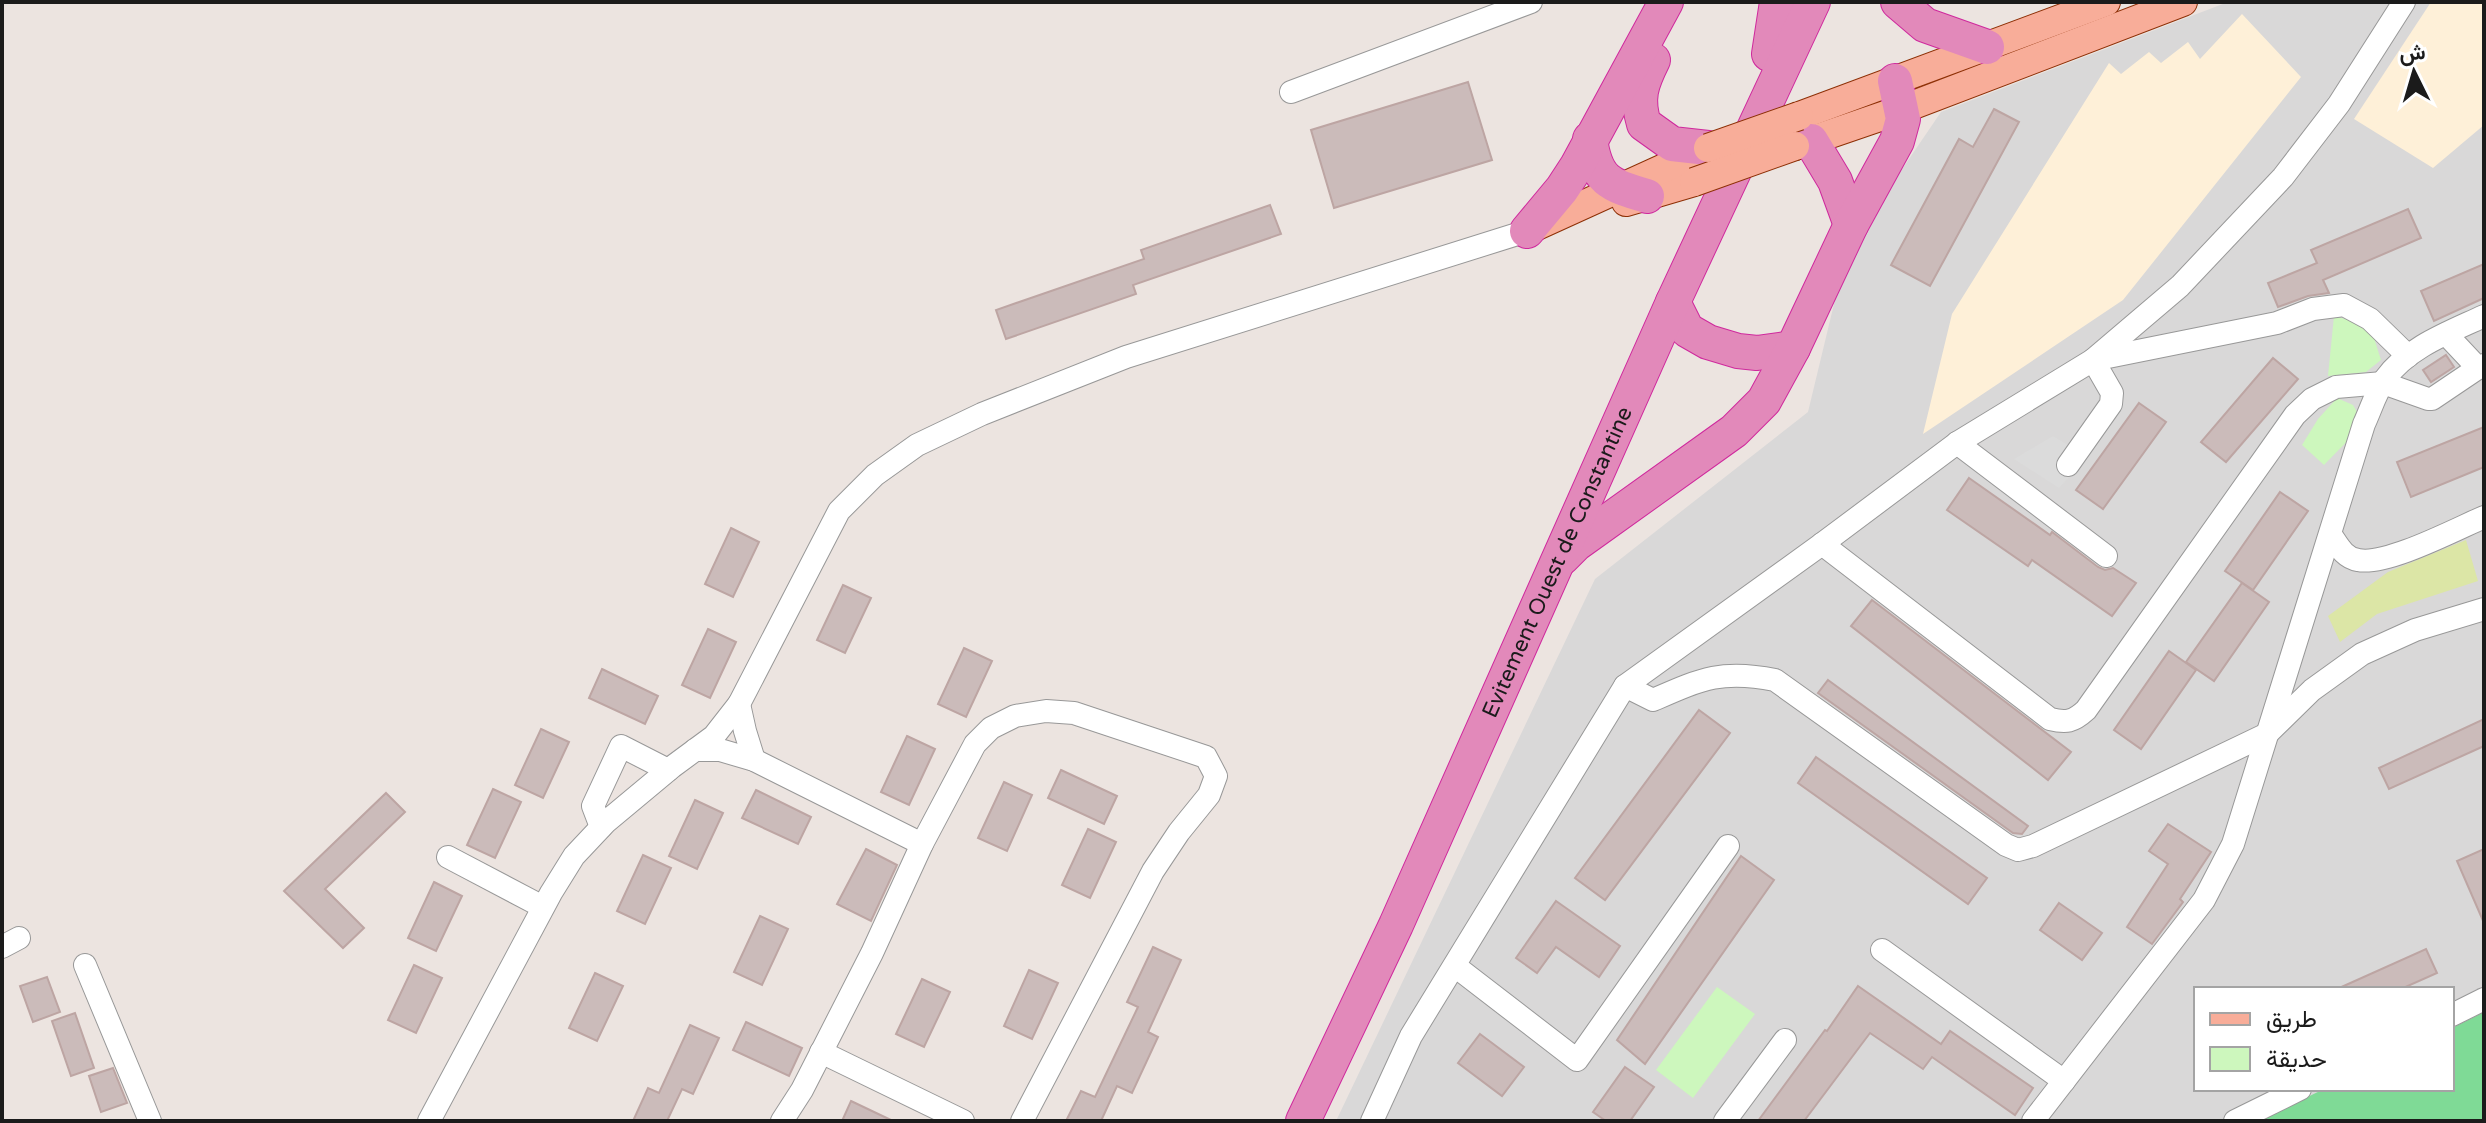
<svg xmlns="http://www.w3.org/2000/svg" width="2486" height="1123" font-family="'Varela Round',Vazirmatn,sans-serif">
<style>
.residential{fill:#d9d8d8;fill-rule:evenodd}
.education{fill:#fef0d8}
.grass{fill:#dce6a6}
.park{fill:#cdf7bd}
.pitch{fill:#7fda96}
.parking{fill:#dbdbdb}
.building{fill:#cbbbba;stroke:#bda5a3;stroke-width:2}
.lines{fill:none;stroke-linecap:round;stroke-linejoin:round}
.minor-casing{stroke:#989898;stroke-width:24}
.major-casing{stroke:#8d2f05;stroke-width:30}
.highway-casing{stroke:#cf299d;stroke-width:36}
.minor{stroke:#fff;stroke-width:22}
.major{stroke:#f8ad99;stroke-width:28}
.highway{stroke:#e289ba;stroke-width:34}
.major-bridge-casing{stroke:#8d2f05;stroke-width:30;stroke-linecap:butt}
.major-bridge{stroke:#f8ad99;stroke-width:28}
.labels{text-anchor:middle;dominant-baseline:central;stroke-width:6;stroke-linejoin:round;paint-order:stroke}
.street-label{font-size:22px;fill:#1b1b1b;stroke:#fff}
</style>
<rect width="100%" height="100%" fill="#ece4e0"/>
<path class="residential" d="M 2228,2 L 2484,2 L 2484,1121 L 1336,1121 L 1595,579 L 1808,412 L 1847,250 L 1941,112 ZM 2196,989 L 2452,989 L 2452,1089 L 2196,1089 Z"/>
<g class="education">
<path d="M 2431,2 L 2484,2 L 2484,125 L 2433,168 L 2354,119 Z"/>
<path d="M 2242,14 L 2301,77 L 2123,300 L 1923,434 L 1952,314 L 2109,63 L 2121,74 L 2149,52 L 2161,63 L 2188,42 L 2200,59 Z"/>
</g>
<path class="grass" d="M 2466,540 L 2478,581 L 2377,614 L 2340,642 L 2328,616 L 2388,572 Z"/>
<g class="park">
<path d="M 2334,316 L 2364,324 L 2374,338 L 2381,360 L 2366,372 L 2328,376 Z"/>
<path d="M 2337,398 L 2353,405 L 2364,424 L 2324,465 L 2302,445 L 2318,419 Z"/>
<path d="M 1717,987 L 1755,1014 L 1693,1098 L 1656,1070 Z"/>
</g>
<path class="pitch" d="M 2484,1012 L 2484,1119 L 2479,1121 L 2258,1121 L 2324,1089 L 2452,1089 L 2452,1028 Z"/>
<path class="parking" d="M 2053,436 L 2088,457 L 2059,488 L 2014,459 Z"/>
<g class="building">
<path d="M 1468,82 L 1492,160 L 1334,208 L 1311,130 Z"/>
<path d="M 1994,109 L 2019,122 L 1930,286 L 1891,265 L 1959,139 L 1973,147 Z"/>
<path d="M 1270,205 L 1281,234 L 1133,285 L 1136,294 L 1006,339 L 996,310 L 1144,259 L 1141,250 Z"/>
<path d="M 2408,209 L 2421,238 L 2323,280 L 2329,293 L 2308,296 L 2278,307 L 2268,283 L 2317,263 L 2311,250 Z"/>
<path d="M 2484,264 L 2484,298 L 2434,321 L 2421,291 Z"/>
<path d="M 2446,355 L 2454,367 L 2431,382 L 2423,370 Z"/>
<path d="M 2273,358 L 2298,379 L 2226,462 L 2201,442 Z"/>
<path d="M 2139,403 L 2166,422 L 2103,509 L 2076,490 Z"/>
<path d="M 2484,427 L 2484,467 L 2411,497 L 2397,462 Z"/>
<path d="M 1969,478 L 2050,535 L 2052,532 L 2098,567 L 2105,570 L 2113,568 L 2136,583 L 2112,616 L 2032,560 L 2028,566 L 1947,510 Z"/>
<path d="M 2280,492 L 2308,511 L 2253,590 L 2225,571 Z"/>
<path d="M 731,528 L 759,542 L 733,597 L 705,584 Z"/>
<path d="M 2242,583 L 2269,602 L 2214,681 L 2186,662 Z"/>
<path d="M 843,585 L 871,598 L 845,653 L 817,640 Z"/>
<path d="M 1872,600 L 2071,752 L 2048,780 L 1851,626 Z"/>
<path d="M 708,629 L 736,642 L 710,698 L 682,685 Z"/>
<path d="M 964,648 L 992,661 L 966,717 L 938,704 Z"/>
<path d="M 2169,651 L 2196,670 L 2141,749 L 2114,730 Z"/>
<path d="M 602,669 L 658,696 L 645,724 L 589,698 Z"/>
<path d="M 1828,680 L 2028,826 L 2022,834 L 2013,833 L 1818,693 Z"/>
<path d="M 1699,710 L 1730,733 L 1605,900 L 1575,878 Z"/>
<path d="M 2484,719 L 2484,746 L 2389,789 L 2379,768 Z"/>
<path d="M 541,729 L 569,742 L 543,798 L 515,785 Z"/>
<path d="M 907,736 L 935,749 L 909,805 L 881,792 Z"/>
<path d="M 1816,757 L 1987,878 L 1968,904 L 1798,783 Z"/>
<path d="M 1061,770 L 1117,796 L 1104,824 L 1048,798 Z"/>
<path d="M 1004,782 L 1032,795 L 1007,851 L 978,838 Z"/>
<path d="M 493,789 L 521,802 L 495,858 L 467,845 Z"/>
<path d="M 756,790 L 811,817 L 798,844 L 742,818 Z"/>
<path d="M 386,793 L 405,812 L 325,889 L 364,928 L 343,948 L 284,891 Z"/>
<path d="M 695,800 L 723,813 L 697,869 L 669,856 Z"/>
<path d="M 2168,824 L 2211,852 L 2180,899 L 2183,902 L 2152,944 L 2127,927 L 2168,864 L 2149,851 Z"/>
<path d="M 1088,829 L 1116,842 L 1090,898 L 1062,885 Z"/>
<path d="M 866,849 L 897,865 L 871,921 L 837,904 Z"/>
<path d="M 2484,849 L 2484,923 L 2457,861 Z"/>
<path d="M 643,855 L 671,868 L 645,924 L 617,911 Z"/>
<path d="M 1741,856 L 1774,880 L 1645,1064 L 1617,1040 Z"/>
<path d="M 434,882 L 462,896 L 436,951 L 408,938 Z"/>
<path d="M 1556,901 L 1620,946 L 1599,977 L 1556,947 L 1537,973 L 1516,958 Z"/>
<path d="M 2059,903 L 2102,933 L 2082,960 L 2040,930 Z"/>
<path d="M 760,916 L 788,929 L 762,985 L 734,972 Z"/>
<path d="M 1153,947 L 1181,960 L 1148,1032 L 1158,1037 L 1132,1093 L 1117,1086 L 1101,1121 L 1066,1121 L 1081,1091 L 1095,1097 L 1138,1007 L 1127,1002 Z"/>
<path d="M 2426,949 L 2437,973 L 2401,989 L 2337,989 Z"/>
<path d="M 414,965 L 442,978 L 416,1033 L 388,1020 Z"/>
<path d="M 1029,970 L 1058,983 L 1032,1039 L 1004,1026 Z"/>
<path d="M 595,973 L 623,986 L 597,1041 L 569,1028 Z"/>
<path d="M 47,977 L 60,1012 L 33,1022 L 20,986 Z"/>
<path d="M 922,979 L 950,992 L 924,1047 L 896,1034 Z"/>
<path d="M 1858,986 L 1941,1044 L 1950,1031 L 2033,1088 L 2015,1115 L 1932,1057 L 1923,1069 L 1870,1033 L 1804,1121 L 1758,1121 L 1825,1030 L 1827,1031 Z"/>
<path d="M 75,1013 L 94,1068 L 71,1076 L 52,1021 Z"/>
<path d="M 746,1022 L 802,1048 L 789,1076 L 733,1050 Z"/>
<path d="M 690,1025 L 719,1038 L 693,1094 L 682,1089 L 667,1121 L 633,1121 L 648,1088 L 659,1093 Z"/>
<path d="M 1480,1034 L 1524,1067 L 1502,1096 L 1458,1063 Z"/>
<path d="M 1625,1067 L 1654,1087 L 1630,1121 L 1606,1121 L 1593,1112 Z"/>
<path d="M 113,1068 L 127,1103 L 101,1112 L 89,1076 Z"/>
<path d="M 851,1101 L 893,1121 L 842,1121 Z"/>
</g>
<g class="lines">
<g class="minor-casing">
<g id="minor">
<path d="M 1291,92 L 1531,2"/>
<path d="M 2446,334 L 2478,368 L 2484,365"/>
<path d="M 1957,443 L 2106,556"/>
<path d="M 2068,465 L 2111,404 L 2112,393 L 2093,360 L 2180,286 L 2283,177 L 2339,104 L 2404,2"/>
<path d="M 2331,535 C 2338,545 2344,558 2358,560 C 2386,566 2456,529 2484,517"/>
<path d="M 1822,544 L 2050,719 C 2066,723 2073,722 2086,710 L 2295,415 L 2312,399 L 2336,387 L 2383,383 L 2428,399 L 2432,399 L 2478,368"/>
<path d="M 1625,686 L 1653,700 C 1701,679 1722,669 1775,680 L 2006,845 L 2018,850 L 2033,846 L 2267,734 L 2312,690 L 2362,654 L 2415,630 L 2484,609"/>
<path d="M 739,704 L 745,731 L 754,760"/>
<path d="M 695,750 L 720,750 L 754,760 L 922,844"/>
<path d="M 601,827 L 593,806 L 621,746 L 668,770"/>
<path d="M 448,857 L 543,907"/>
<path d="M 2,947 L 19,938"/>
<path d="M 1882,950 L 2064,1081"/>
<path d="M 85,965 L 150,1121"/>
<path d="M 1455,966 L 1577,1060 L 1728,846"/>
<path d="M 2452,1015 L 2484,999"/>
<path d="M 821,1052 L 963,1121"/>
<path d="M 429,1121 L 551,893 L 574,856 L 606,822 L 672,767 L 714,736 L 739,704 L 839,511 L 875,475 L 917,445 L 982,414 L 1126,357 L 1527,231"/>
<path d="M 782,1121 L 802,1090 L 872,953 L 922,844 L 975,744 L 991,728 L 1015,716 L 1046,711 L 1074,713 L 1206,757 L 1216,776 L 1209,795 L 1179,832 L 1153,871 L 1022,1121"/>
<path d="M 1372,1121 L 1411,1036 L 1625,686 L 1822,544 L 1957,443 L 2093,360 L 2277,323 L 2313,309 L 2344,305 L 2370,319 L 2408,356"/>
<path d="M 1725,1121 L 1785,1040"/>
<path d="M 2033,1121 L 2204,900 L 2233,844 L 2364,424 C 2371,409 2376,392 2385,379 C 2408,347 2450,332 2484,316"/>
<path d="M 2235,1121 L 2300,1089"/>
</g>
</g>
<g class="major-casing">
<g id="major">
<path d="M 1799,116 L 2106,2"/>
<path d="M 1795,146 L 1903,109 L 2183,2"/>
<path d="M 1626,202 L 1694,182"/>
<path d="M 1530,229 L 1708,148"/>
</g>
</g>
<g class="highway-casing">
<g id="highway">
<path d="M 1898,2 L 1925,25 L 1987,47"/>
<path d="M 1769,54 L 1777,2"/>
<path d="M 1653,60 C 1641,84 1636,98 1644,124 L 1672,144 L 1708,148"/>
<path d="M 1590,139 C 1596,181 1609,185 1647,196"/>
<path d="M 1811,141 L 1835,181 L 1851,225"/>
<path d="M 1527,231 L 1562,189 L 1577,166 L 1666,2"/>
<path d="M 1673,302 L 1687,330 L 1708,342 L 1738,351 L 1757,353 L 1793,348"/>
<path d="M 1562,558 L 1576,544 L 1734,431 L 1764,401 L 1793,348 L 1851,225 L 1897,141 L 1903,119 L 1895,81"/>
<path id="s1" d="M 1303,1121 L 1396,925 L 1673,302 L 1813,2"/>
</g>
</g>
<use href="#minor" class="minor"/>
<use href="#major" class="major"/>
<use href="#highway" class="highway"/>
<g class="major-bridge-casing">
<g id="major-bridge">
<path d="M 1708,148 L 1799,116"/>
<path d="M 1694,182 L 1795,146"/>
</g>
</g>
<use href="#major-bridge" class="major-bridge"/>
</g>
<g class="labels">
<g class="street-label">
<text stroke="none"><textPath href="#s1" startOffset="614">Evitement Ouest de Constantine</textPath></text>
</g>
</g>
<rect width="2486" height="1123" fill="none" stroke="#1b1b1b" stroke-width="8"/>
<rect x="2194" y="987" width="260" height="104" fill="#ffffff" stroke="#a4a4a4" stroke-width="2"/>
<rect x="2210" y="1013" width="40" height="12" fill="#f8ad99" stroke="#a4a4a4" stroke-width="2"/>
<text x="2266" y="1027" font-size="24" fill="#1b1b1b">طريق</text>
<rect x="2210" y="1047" width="40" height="24" fill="#cdf7bd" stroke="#a4a4a4" stroke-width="2"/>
<text x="2266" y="1067" font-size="24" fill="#1b1b1b">حديقة</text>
<g transform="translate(2414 72) rotate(355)" stroke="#ffffff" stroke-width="6" paint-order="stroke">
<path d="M0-6L14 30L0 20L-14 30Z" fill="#1b1b1b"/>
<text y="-12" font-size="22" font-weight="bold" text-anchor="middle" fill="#1b1b1b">ش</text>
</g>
</svg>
